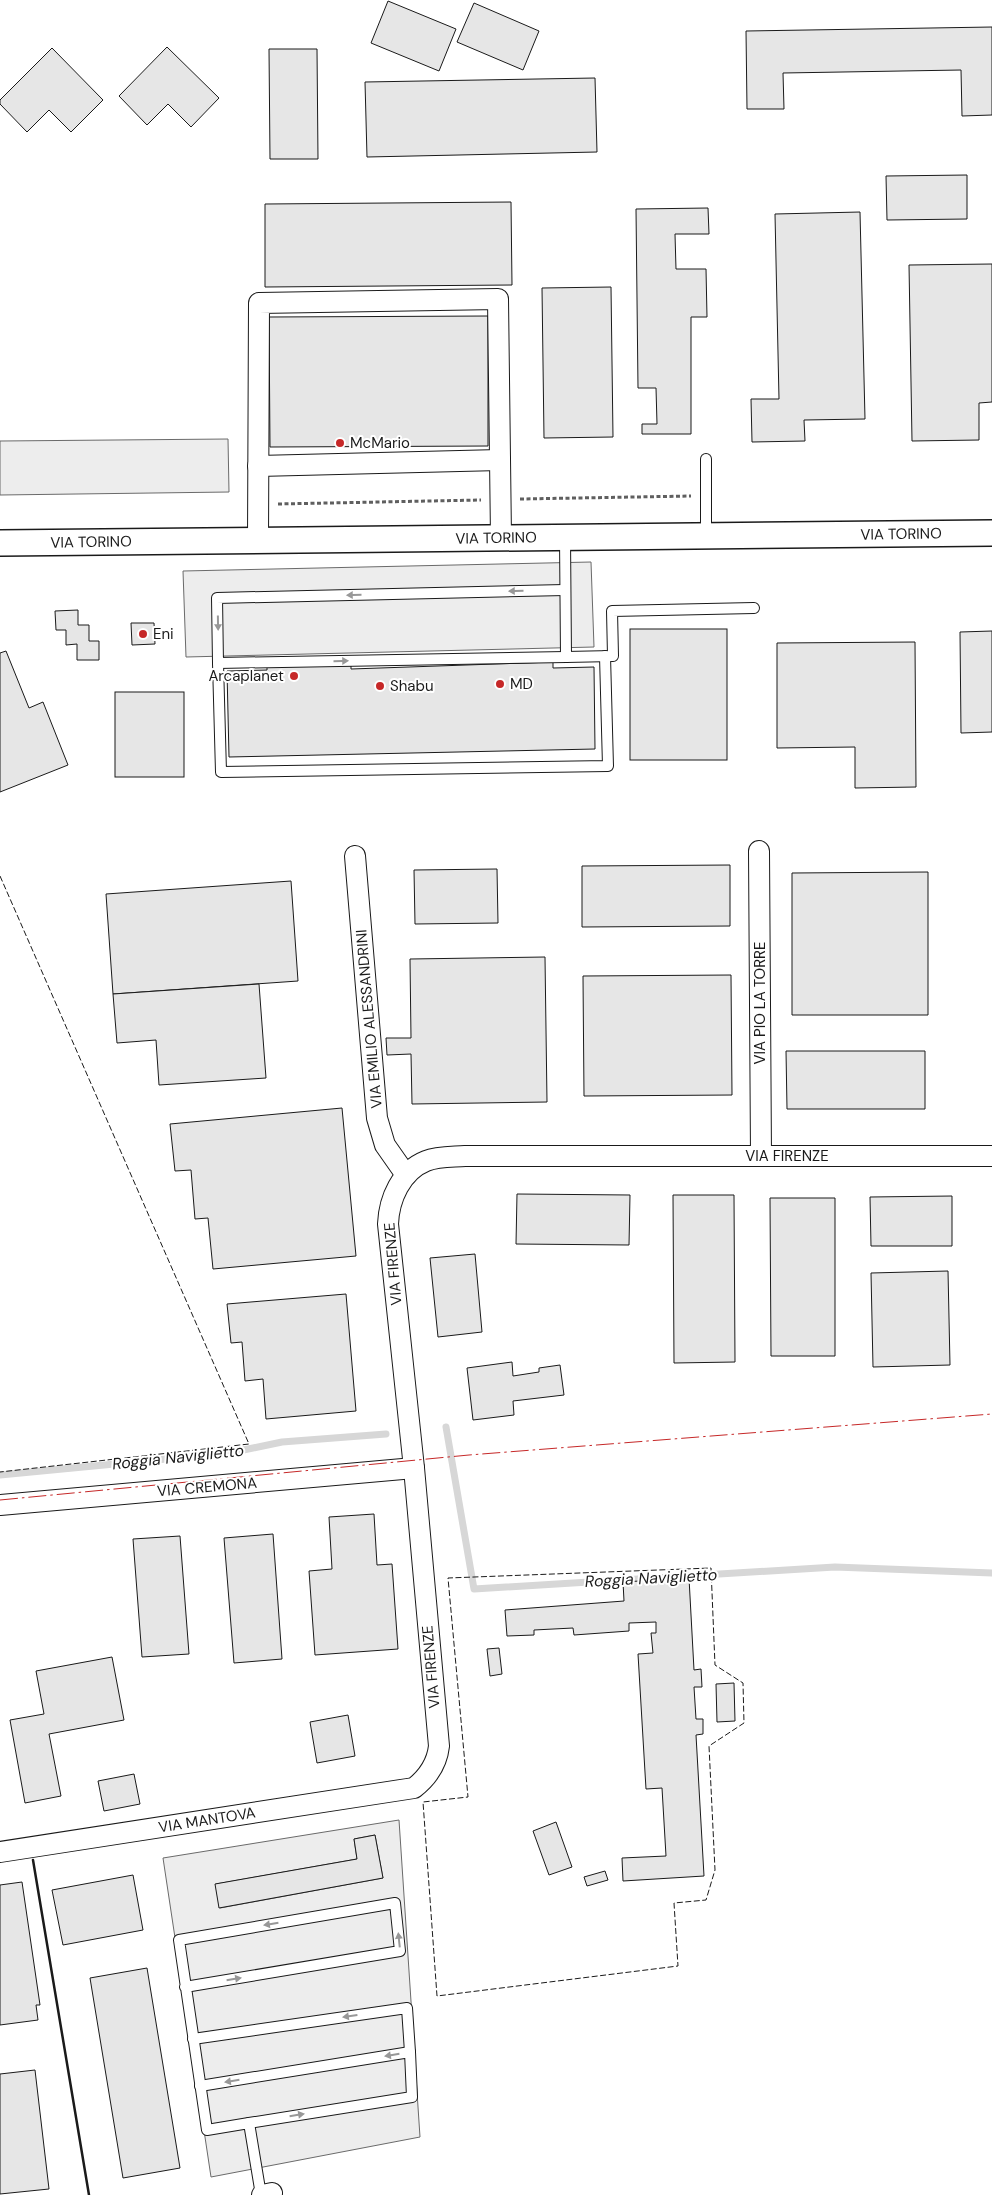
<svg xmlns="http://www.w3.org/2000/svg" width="992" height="2195" font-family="'DM Sans',sans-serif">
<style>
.built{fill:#ededed;stroke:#6a6a6a;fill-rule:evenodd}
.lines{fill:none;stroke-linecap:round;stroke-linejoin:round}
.stream{stroke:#d7d7d7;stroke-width:7}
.building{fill:#e6e6e6;stroke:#1a1a1a}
.service-casing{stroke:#1a1a1a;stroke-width:12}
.minor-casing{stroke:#1a1a1a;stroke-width:22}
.tertiary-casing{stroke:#1a1a1a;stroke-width:28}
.path{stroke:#5f5f5f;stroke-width:3;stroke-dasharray:4 2.5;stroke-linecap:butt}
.service{stroke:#fff;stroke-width:10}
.minor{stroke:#fff;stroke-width:20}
.tertiary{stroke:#fff;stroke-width:25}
.fence{stroke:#1a1a1a;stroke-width:1;stroke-dasharray:6 2.5;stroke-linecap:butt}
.wall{stroke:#1a1a1a;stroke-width:2.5}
.power{stroke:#c62828;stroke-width:1;stroke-dasharray:18 4 2.5 4;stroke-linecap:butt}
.oneway{fill:#989898}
.poi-dot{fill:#c62828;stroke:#fff;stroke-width:2}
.labels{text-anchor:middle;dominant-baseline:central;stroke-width:4;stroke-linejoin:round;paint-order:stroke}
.poi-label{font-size:15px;fill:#1a1a1a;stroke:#fff;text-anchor:start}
.street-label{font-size:15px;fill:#1a1a1a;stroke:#fff}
.water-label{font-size:16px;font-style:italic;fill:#1a1a1a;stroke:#fff}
</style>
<rect width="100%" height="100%" fill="#fff"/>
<g class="built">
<path d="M 228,439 L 229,492 L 0,495 L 0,441 Z"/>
<path d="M 591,562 L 594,647 L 186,657 L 183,571 Z"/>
<path d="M 399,1820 L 420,2137 L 211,2177 L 163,1858 ZM 375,1835 L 383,1878 L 220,1908 L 216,1884 L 357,1859 L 354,1839 Z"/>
</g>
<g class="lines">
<g class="stream">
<path d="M 446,1427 L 474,1589 L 835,1567 L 992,1573"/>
<path d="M 0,1475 L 229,1453 L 282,1442 L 386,1434"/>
</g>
</g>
<g class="building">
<path d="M 388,1 L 456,29 L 439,71 L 371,43 Z"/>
<path d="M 474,3 L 539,31 L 523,70 L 457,42 Z"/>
<path d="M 992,27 L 992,115 L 962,116 L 961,70 L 783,73 L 784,109 L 747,109 L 746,31 Z"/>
<path d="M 167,47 L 219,98 L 191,127 L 168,104 L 147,125 L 119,96 Z"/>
<path d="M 52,48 L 103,100 L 71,132 L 49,110 L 27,132 L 0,104 L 0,100 Z"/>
<path d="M 269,49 L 317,49 L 318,159 L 270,159 Z"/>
<path d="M 595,78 L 597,152 L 367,157 L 365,82 Z"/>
<path d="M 967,175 L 967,219 L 887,220 L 886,176 Z"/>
<path d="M 511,202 L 512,285 L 265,287 L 265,204 Z"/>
<path d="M 708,208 L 709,234 L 675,234 L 676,269 L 706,269 L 707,317 L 691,317 L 691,434 L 642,434 L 642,424 L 657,424 L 656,388 L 638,388 L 636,209 Z"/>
<path d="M 860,212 L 865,419 L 804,420 L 805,441 L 752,442 L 751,399 L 779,399 L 775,214 Z"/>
<path d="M 992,264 L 992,402 L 979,403 L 979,440 L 912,441 L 909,265 Z"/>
<path d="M 611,287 L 613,437 L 544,438 L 542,288 Z"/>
<path d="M 488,316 L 488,446 L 270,447 L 269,317 Z"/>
<path d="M 78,610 L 78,625 L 89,625 L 89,641 L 99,641 L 99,660 L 77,660 L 77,644 L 66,645 L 66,630 L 56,630 L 55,611 Z"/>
<path d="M 131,623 L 154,623 L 155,644 L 132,645 Z"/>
<rect x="630" y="629" width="97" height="131"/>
<path d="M 992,631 L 992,732 L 961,733 L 960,632 Z"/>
<path d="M 915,642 L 916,787 L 855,788 L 855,747 L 777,748 L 777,643 Z"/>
<path d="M 6,651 L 29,708 L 43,702 L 68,765 L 0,792 L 0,653 Z"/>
<path d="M 553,662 L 553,668 L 594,667 L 595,749 L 229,757 L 227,671 L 267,670 L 267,667 L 351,665 L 351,669 Z"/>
<rect x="115" y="692" width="69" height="85"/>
<path d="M 730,865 L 730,926 L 582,927 L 582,866 Z"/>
<path d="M 497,869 L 498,923 L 415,924 L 414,870 Z"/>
<path d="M 928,872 L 928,1015 L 792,1015 L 792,873 Z"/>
<path d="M 291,881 L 298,981 L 113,994 L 106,894 Z"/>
<path d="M 545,957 L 547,1102 L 412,1104 L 411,1054 L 387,1055 L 386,1038 L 411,1038 L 410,959 Z"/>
<path d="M 731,975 L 732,1095 L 584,1096 L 583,976 Z"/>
<path d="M 259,984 L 266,1078 L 159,1085 L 156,1040 L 117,1043 L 113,994 Z"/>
<path d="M 786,1051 L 925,1051 L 925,1109 L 787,1109 Z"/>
<path d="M 342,1108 L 356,1256 L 213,1269 L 208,1218 L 195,1219 L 191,1170 L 175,1171 L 170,1124 Z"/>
<path d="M 517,1194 L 630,1195 L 629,1245 L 516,1244 Z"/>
<path d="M 673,1195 L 734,1195 L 735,1362 L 674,1363 Z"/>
<path d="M 952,1196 L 952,1246 L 871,1246 L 870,1197 Z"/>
<path d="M 770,1198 L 835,1198 L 835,1356 L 771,1356 Z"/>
<path d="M 475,1254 L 482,1332 L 438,1337 L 430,1258 Z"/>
<path d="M 948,1271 L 950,1365 L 873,1367 L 871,1273 Z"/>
<path d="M 346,1294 L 356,1411 L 266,1419 L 263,1379 L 245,1381 L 242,1342 L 231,1343 L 227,1304 Z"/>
<path d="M 512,1362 L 513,1376 L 539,1372 L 539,1368 L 560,1365 L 564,1395 L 513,1401 L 514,1415 L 473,1420 L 467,1368 Z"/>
<path d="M 374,1514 L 377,1565 L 392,1564 L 398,1649 L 315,1655 L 309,1571 L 332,1569 L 329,1517 Z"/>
<path d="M 273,1534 L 282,1659 L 234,1663 L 224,1538 Z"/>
<path d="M 180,1536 L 189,1654 L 142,1657 L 133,1539 Z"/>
<path d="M 689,1578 L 694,1670 L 701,1669 L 702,1687 L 694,1687 L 696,1719 L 703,1719 L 703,1734 L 696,1735 L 704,1876 L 623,1881 L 622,1858 L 666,1856 L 662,1788 L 646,1789 L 638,1654 L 653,1653 L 651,1633 L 656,1633 L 656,1622 L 629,1623 L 629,1631 L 574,1635 L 573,1628 L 534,1630 L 534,1635 L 507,1636 L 505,1610 L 624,1601 L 623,1582 Z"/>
<path d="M 499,1648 L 502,1674 L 490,1676 L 487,1649 Z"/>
<path d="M 112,1657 L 124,1720 L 49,1734 L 61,1796 L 25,1803 L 10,1720 L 44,1714 L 36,1671 Z"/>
<path d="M 734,1683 L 735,1721 L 717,1722 L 716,1684 Z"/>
<path d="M 348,1715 L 355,1756 L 317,1763 L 310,1722 Z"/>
<path d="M 134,1774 L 140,1804 L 104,1811 L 98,1781 Z"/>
<path d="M 556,1822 L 572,1867 L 549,1875 L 533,1831 Z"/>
<path d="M 375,1835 L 383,1878 L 219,1908 L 215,1884 L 357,1859 L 354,1839 Z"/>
<path d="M 605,1871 L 608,1880 L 587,1886 L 584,1877 Z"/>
<path d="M 133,1875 L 143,1930 L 63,1945 L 52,1890 Z"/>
<path d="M 22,1882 L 40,2005 L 36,2005 L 38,2020 L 0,2025 L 0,1885 Z"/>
<path d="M 147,1968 L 180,2168 L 123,2178 L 90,1978 Z"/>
<path d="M 35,2070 L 49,2189 L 0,2194 L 0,2074 Z"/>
</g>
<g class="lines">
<g class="service-casing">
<g id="service">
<path d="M 706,536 L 706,459"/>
<path d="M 565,538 L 566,657 L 613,656 L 612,611 L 754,608"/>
<path d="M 565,590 L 217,598 L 218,663 L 566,657"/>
<path d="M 218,663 L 221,772 L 608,766 L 605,656"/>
<path d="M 185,1987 L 400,1951 L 395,1903 L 179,1940 C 188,2003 198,2066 207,2130 L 249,2123 L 261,2195"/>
<path d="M 193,2039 L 407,2008 L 410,2052"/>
<path d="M 200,2086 L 410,2052 L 412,2097 L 249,2123"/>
</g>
</g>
<g class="minor-casing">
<g id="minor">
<path d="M 258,466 L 500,460"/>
<path d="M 258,540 L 259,303 L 498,299 L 501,538"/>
<path d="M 759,851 L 761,1156"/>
<path d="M 355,856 L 377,1118 L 385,1145 L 406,1175"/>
<path d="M 0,1505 L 414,1468"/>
<path d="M 0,1852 L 414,1788 C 428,1777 437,1764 439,1746 L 414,1468 L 388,1224 C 389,1199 401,1171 426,1161 C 438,1156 452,1157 465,1156 L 992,1156"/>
<path d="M 262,2195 L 272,2193"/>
</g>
</g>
<g class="tertiary-casing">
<path id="tertiary" d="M 0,543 L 992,533"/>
</g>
<g class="path">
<path d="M 520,499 L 691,496"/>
<path d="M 278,504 L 481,500"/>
</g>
<use href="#service" class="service"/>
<use href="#minor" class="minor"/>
<use href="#tertiary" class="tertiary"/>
<g class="fence">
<path d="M 0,876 L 249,1444 L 0,1472"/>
<path d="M 711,1568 L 715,1665 L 743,1683 L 744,1723 L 709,1746 L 715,1870 L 706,1900 L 674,1903 L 678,1966 L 437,1996 L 423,1802 L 468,1797 L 448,1578 Z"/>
</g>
<path class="wall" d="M 33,1860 L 89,2195"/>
<path class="power" d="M 0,1500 L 469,1455 L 992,1414"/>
</g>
<defs><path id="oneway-solid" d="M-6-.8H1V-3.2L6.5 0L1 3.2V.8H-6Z" transform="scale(1.25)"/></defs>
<g class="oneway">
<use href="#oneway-solid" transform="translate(516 591) rotate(179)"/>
<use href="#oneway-solid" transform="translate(354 595) rotate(179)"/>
<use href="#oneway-solid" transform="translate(218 623) rotate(89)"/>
<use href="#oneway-solid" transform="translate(341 661) rotate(-1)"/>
<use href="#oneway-solid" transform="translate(271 1924) rotate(171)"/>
<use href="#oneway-solid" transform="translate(399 1940) rotate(-96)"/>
<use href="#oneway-solid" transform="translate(234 1979) rotate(-9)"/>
<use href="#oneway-solid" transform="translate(350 2016) rotate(172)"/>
<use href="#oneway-solid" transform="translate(392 2055) rotate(171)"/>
<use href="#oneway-solid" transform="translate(232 2081) rotate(171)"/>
<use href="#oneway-solid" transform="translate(297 2115) rotate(-9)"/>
</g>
<g class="poi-dot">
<circle cx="340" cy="443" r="5"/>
<circle cx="143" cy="634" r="5"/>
<circle cx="294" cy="676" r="5"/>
<circle cx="500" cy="684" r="5"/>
<circle cx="380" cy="686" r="5"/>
</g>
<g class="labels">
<g class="poi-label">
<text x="350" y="443">McMario</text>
<text x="153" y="634">Eni</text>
<text x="284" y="676" text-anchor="end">Arcaplanet</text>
<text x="510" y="684">MD</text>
<text x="390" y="686">Shabu</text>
</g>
<g class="street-label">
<text transform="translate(901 534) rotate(-1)">VIA TORINO</text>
<text transform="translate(496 538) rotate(-1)">VIA TORINO</text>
<text transform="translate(91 542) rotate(-1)">VIA TORINO</text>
<text transform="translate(760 1003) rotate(-90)">VIA PIO LA TORRE</text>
<text transform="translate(369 1019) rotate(-95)">VIA EMILIO ALESSANDRINI</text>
<text x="787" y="1156">VIA FIRENZE</text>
<text transform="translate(393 1264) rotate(-95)">VIA FIRENZE</text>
<text transform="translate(207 1487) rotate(-5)">VIA CREMONA</text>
<text transform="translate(431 1667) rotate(-95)">VIA FIRENZE</text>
<text transform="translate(207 1820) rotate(-9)">VIA MANTOVA</text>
</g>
<g class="water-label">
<text transform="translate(178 1457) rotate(-6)">Roggia Naviglietto</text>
<text transform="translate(651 1578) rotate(-3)">Roggia Naviglietto</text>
</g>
</g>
</svg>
